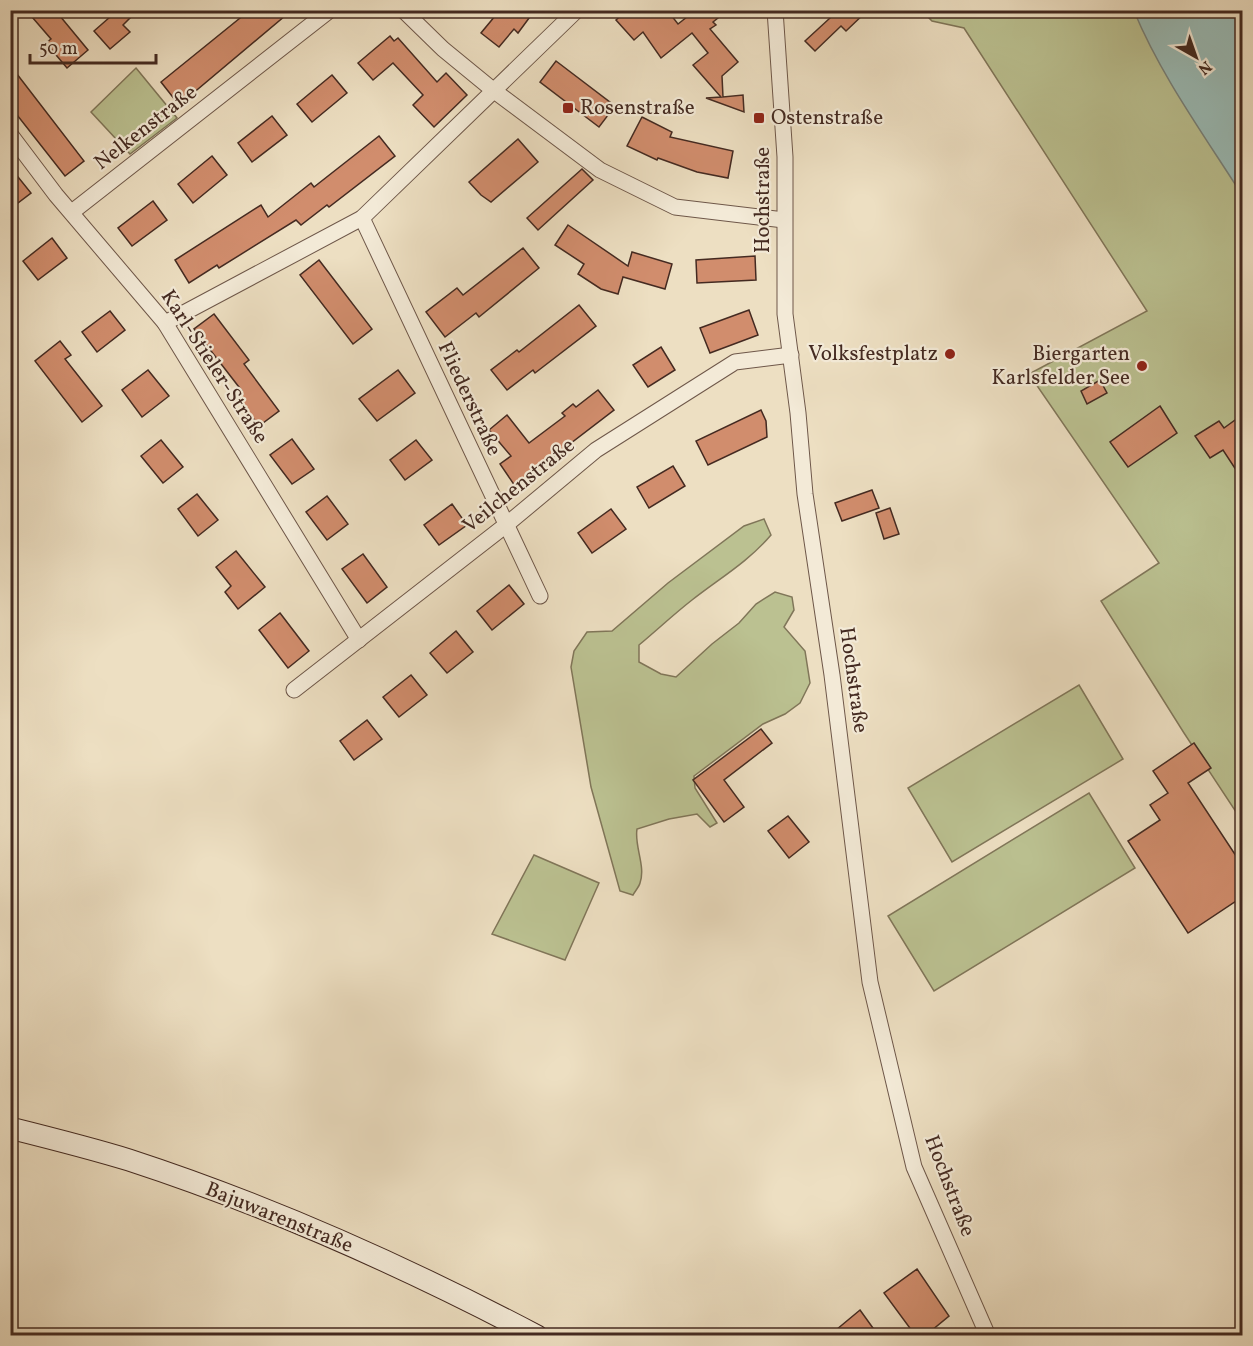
<svg xmlns="http://www.w3.org/2000/svg" width="1253" height="1346" font-family="Vollkorn,serif">
<style>
.green{fill:#bbc191;stroke:#807659;stroke-width:1.5}
.water{fill:#9abcb7;stroke:#78827b;stroke-width:1.5}
.building{fill:#d18d6d;stroke:#442a21;stroke-width:1.5}
.lines{fill:none;stroke-linecap:round;stroke-linejoin:round}
.minor-casing{stroke:#6e5749;stroke-width:17}
.secondary-casing{stroke:#442a21;stroke-width:23}
.minor{stroke:#f3ead7;stroke-width:15}
.secondary{stroke:#f3ead7;stroke-width:21}
.poi-dot{fill:#8f2418;stroke:#f3ead7;stroke-width:2}
.labels{text-anchor:middle;dominant-baseline:central;stroke-width:4.5;stroke-linejoin:round;paint-order:stroke}
.poi-label{font-size:21px;fill:#442a21;stroke:#f3ead7;text-anchor:start}
.street-label{font-size:21px;fill:#442a21;stroke:#f3ead7}
</style>
<rect width="100%" height="100%" fill="#eddfc2"/>
<filter id="stains"><feTurbulence type="fractalNoise" baseFrequency=".00333" numOctaves="4"/><feColorMatrix values="0 0 0 0 .2 0 0 0 0 .09 0 0 0 0 .02 0 0 0 .5 -.17"/></filter>
<radialGradient id="worn" r=".72"><stop offset=".6" stop-color="#630" stop-opacity="0"/><stop offset="1" stop-color="#630" stop-opacity=".3"/></radialGradient>
<g class="green">
<path d="M 922,11 L 1242,11 L 1242,821 L 1184,733 L 1101,601 L 1159,563 L 1029,374 L 1147,311 L 964,28 L 932,21 Z"/>
<path d="M 136,68 L 177,118 L 130,154 L 91,112 Z"/>
<path d="M 764,519 L 771,535 C 748,562 720,578 692,600 C 674,614 657,630 639,645 L 639,662 L 661,674 L 676,677 L 712,644 L 739,623 L 756,604 L 775,592 L 792,597 L 794,610 L 784,627 L 805,651 L 810,683 L 800,703 L 785,714 L 763,724 L 694,776 L 695,788 L 717,823 L 710,827 L 697,814 L 669,819 L 637,829 C 634,846 646,866 640,883 C 639,887 635,891 633,895 L 620,891 L 591,787 L 571,667 L 574,651 L 587,632 L 612,631 L 668,583 L 744,526 Z"/>
<path d="M 1079,685 L 1123,759 L 952,862 L 908,788 Z"/>
<path d="M 1089,793 L 1135,868 L 934,991 L 888,916 Z"/>
<path d="M 534,855 L 599,883 L 565,960 L 492,934 Z"/>
</g>
<path class="water" d="M 1134,11 L 1242,11 L 1242,195 C 1204,135 1161,76 1134,11 Z"/>
<g class="building">
<path d="M 26,10 L 55,10 L 88,50 L 67,68 L 46,43 L 51,39 Z"/>
<path d="M 118,10 L 138,10 L 123,25 L 130,32 L 110,49 L 94,31 Z"/>
<path d="M 250,10 L 292,10 L 179,105 L 161,82 Z"/>
<path d="M 500,10 L 535,10 L 518,33 L 514,29 L 499,47 L 481,33 Z"/>
<path d="M 627,10 L 667,10 L 678,24 L 696,10 L 728,10 L 713,22 L 716,25 L 710,29 L 738,62 L 722,76 L 723,97 L 743,95 L 744,112 L 706,98 L 721,97 L 693,65 L 708,53 L 692,33 L 661,58 L 643,32 L 634,40 L 616,20 Z"/>
<path d="M 823,10 L 868,10 L 846,31 L 841,26 L 815,51 L 805,41 L 830,18 Z"/>
<path d="M 390,36 L 394,41 L 398,38 L 437,82 L 446,73 L 467,95 L 434,127 L 413,105 L 423,95 L 393,63 L 373,80 L 358,63 Z"/>
<path d="M 556,61 L 615,106 L 599,127 L 540,82 Z"/>
<path d="M 10,65 L 84,161 L 65,176 L 10,106 Z"/>
<path d="M 332,75 L 347,93 L 312,122 L 297,104 Z"/>
<path d="M 272,116 L 287,135 L 252,162 L 238,143 Z"/>
<path d="M 642,117 L 672,132 L 670,137 L 733,151 L 728,178 L 697,172 L 658,158 L 657,160 L 627,146 Z"/>
<path d="M 379,136 L 395,156 L 329,207 L 327,205 L 301,225 L 296,220 L 219,268 L 217,265 L 189,283 L 175,260 L 261,205 L 268,217 L 311,183 L 314,187 Z"/>
<path d="M 518,139 L 538,162 L 491,202 L 481,195 L 469,182 Z"/>
<path d="M 212,156 L 227,175 L 193,203 L 178,184 Z"/>
<path d="M 10,167 L 31,193 L 10,209 Z"/>
<path d="M 582,169 L 593,180 L 538,230 L 527,218 Z"/>
<path d="M 153,201 L 167,220 L 132,246 L 118,228 Z"/>
<path d="M 568,225 L 628,266 L 632,252 L 672,264 L 665,289 L 623,277 L 618,294 L 601,289 L 578,274 L 584,264 L 555,245 Z"/>
<path d="M 52,238 L 67,258 L 38,280 L 23,261 Z"/>
<path d="M 523,248 L 539,268 L 479,317 L 476,313 L 445,337 L 426,312 L 457,288 L 463,295 Z"/>
<path d="M 755,256 L 756,280 L 697,283 L 696,260 Z"/>
<path d="M 319,260 L 372,329 L 353,344 L 300,275 Z"/>
<path d="M 579,305 L 596,326 L 535,373 L 533,370 L 507,390 L 491,370 L 517,350 L 519,352 Z"/>
<path d="M 749,310 L 758,335 L 710,353 L 700,328 Z"/>
<path d="M 110,311 L 125,330 L 97,352 L 82,332 Z"/>
<path d="M 214,314 L 249,360 L 244,364 L 279,411 L 259,426 L 236,396 L 242,391 L 194,329 Z"/>
<path d="M 60,341 L 71,355 L 65,359 L 102,406 L 82,422 L 35,361 Z"/>
<path d="M 661,347 L 675,370 L 648,387 L 633,365 Z"/>
<path d="M 148,370 L 169,396 L 142,417 L 122,390 Z"/>
<path d="M 398,370 L 415,393 L 377,421 L 359,399 Z"/>
<path d="M 1100,380 L 1107,393 L 1087,404 L 1081,391 Z"/>
<path d="M 598,390 L 614,410 L 515,486 L 500,464 L 511,456 L 489,430 L 507,415 L 529,443 L 565,416 L 562,413 L 573,404 L 576,407 Z"/>
<path d="M 1160,406 L 1177,433 L 1128,467 L 1110,442 Z"/>
<path d="M 761,410 L 766,421 L 767,437 L 708,465 L 696,441 Z"/>
<path d="M 1242,415 L 1242,479 L 1223,450 L 1210,458 L 1195,436 L 1219,421 L 1224,428 Z"/>
<path d="M 292,439 L 314,469 L 292,484 L 270,455 Z"/>
<path d="M 161,440 L 183,467 L 163,483 L 141,456 Z"/>
<path d="M 416,440 L 432,460 L 405,480 L 390,460 Z"/>
<path d="M 673,466 L 685,486 L 649,508 L 637,487 Z"/>
<path d="M 872,490 L 879,508 L 842,521 L 835,503 Z"/>
<path d="M 197,494 L 218,520 L 198,536 L 178,509 Z"/>
<path d="M 327,496 L 348,524 L 327,540 L 306,512 Z"/>
<path d="M 452,504 L 467,525 L 439,545 L 424,525 Z"/>
<path d="M 890,508 L 899,534 L 884,539 L 876,513 Z"/>
<path d="M 611,509 L 626,529 L 592,553 L 578,533 Z"/>
<path d="M 236,551 L 265,587 L 238,609 L 225,592 L 231,586 L 216,567 Z"/>
<path d="M 363,554 L 387,587 L 367,603 L 342,569 Z"/>
<path d="M 509,585 L 524,604 L 492,630 L 477,611 Z"/>
<path d="M 280,613 L 309,651 L 288,668 L 259,630 Z"/>
<path d="M 456,631 L 473,652 L 447,673 L 430,653 Z"/>
<path d="M 411,675 L 427,695 L 399,717 L 383,697 Z"/>
<path d="M 367,720 L 382,739 L 354,760 L 340,741 Z"/>
<path d="M 761,729 L 772,743 L 724,780 L 744,807 L 724,822 L 693,780 Z"/>
<path d="M 1194,743 L 1211,768 L 1188,783 L 1242,865 L 1242,897 L 1188,933 L 1128,841 L 1160,820 L 1150,805 L 1168,793 L 1153,771 Z"/>
<path d="M 788,816 L 809,842 L 789,858 L 768,831 Z"/>
<path d="M 917,1269 L 949,1316 L 926,1335 L 915,1335 L 884,1293 Z"/>
<path d="M 860,1310 L 878,1335 L 830,1335 Z"/>
</g>
<g class="lines">
<g class="minor-casing">
<g id="minor">
<path d="M 403,10 L 443,49 L 493,90 L 600,170 L 675,207 L 784,220"/>
<path d="M 775,10 L 785,157 L 785,314 L 798,413 L 805,494 L 832,675 L 870,982 L 914,1167 L 988,1336"/>
<path d="M 10,134 L 56,195 L 165,323 L 359,640"/>
<path d="M 72,212 L 330,10"/>
<path d="M 362,218 L 540,596"/>
<path d="M 165,323 L 362,218 L 577,10"/>
<path d="M 294,690 L 506,525 L 596,450 L 735,362 L 791,355"/>
</g>
</g>
<g class="secondary-casing">
<path id="secondary" d="M 10,1128 C 50,1138 90,1148 129,1160 C 270,1206 406,1267 537,1336"/>
</g>
<use href="#minor" class="minor"/>
<use href="#secondary" class="secondary"/>
</g>
<g class="poi-dot">
<rect x="562" y="102" width="12" height="12" rx="3"/>
<rect x="753" y="112" width="12" height="12" rx="3"/>
<circle cx="950" cy="354" r="6"/>
<circle cx="1142" cy="366" r="6"/>
</g>
<g class="labels">
<g class="poi-label">
<text x="580" y="108">Rosenstraße</text>
<text x="771" y="118">Ostenstraße</text>
<text x="938" y="354" text-anchor="end">Volksfestplatz</text>
<text x="1130" y="354" text-anchor="end">Biergarten<tspan x="1130" dy="24">Karlsfelder See</tspan></text>
</g>
<g class="street-label">
<text transform="translate(146 128) rotate(-38)">Nelkenstraße</text>
<text transform="translate(763 200) rotate(-90)">Hochstraße</text>
<text transform="translate(214 367) rotate(57)">Karl-Stieler-Straße</text>
<text transform="translate(469 399) rotate(65)">Fliederstraße</text>
<text transform="translate(519 486) rotate(-39)">Veilchenstraße</text>
<text transform="translate(853 680) rotate(82)">Hochstraße</text>
<text transform="translate(949 1186) rotate(69)">Hochstraße</text>
<text transform="translate(279 1218) rotate(22)">Bajuwarenstraße</text>
</g>
</g>
<rect width="1253" height="1346" fill="none" stroke="#eddfc2" stroke-width="36"/>
<rect x="12" y="12" width="1229" height="1322" fill="none" stroke="#442a21" stroke-width="3"/>
<rect x="18" y="18" width="1217" height="1310" fill="none" stroke="#442a21" stroke-width="1.5"/>
<g transform="translate(1196 57) rotate(140)" stroke="#f3ead7" stroke-width="4.5" paint-order="stroke">
<path d="M0-4.5L10 22L0 15L-10 22Z" fill="#442a21"/>
<text y="-9" font-size="16" font-weight="bold" text-anchor="middle" fill="#442a21">N</text>
</g>
<path d="M30 54v9h126v-9" fill="none" stroke="#442a21" stroke-width="3"/>
<text x="39" y="54" font-size="18" fill="#442a21" stroke="#f3ead7" stroke-width="4.5" paint-order="stroke">50 m</text>
<rect width="100%" height="100%" filter="url(#stains)"/>
<rect width="100%" height="100%" fill="url(#worn)"/>
</svg>
